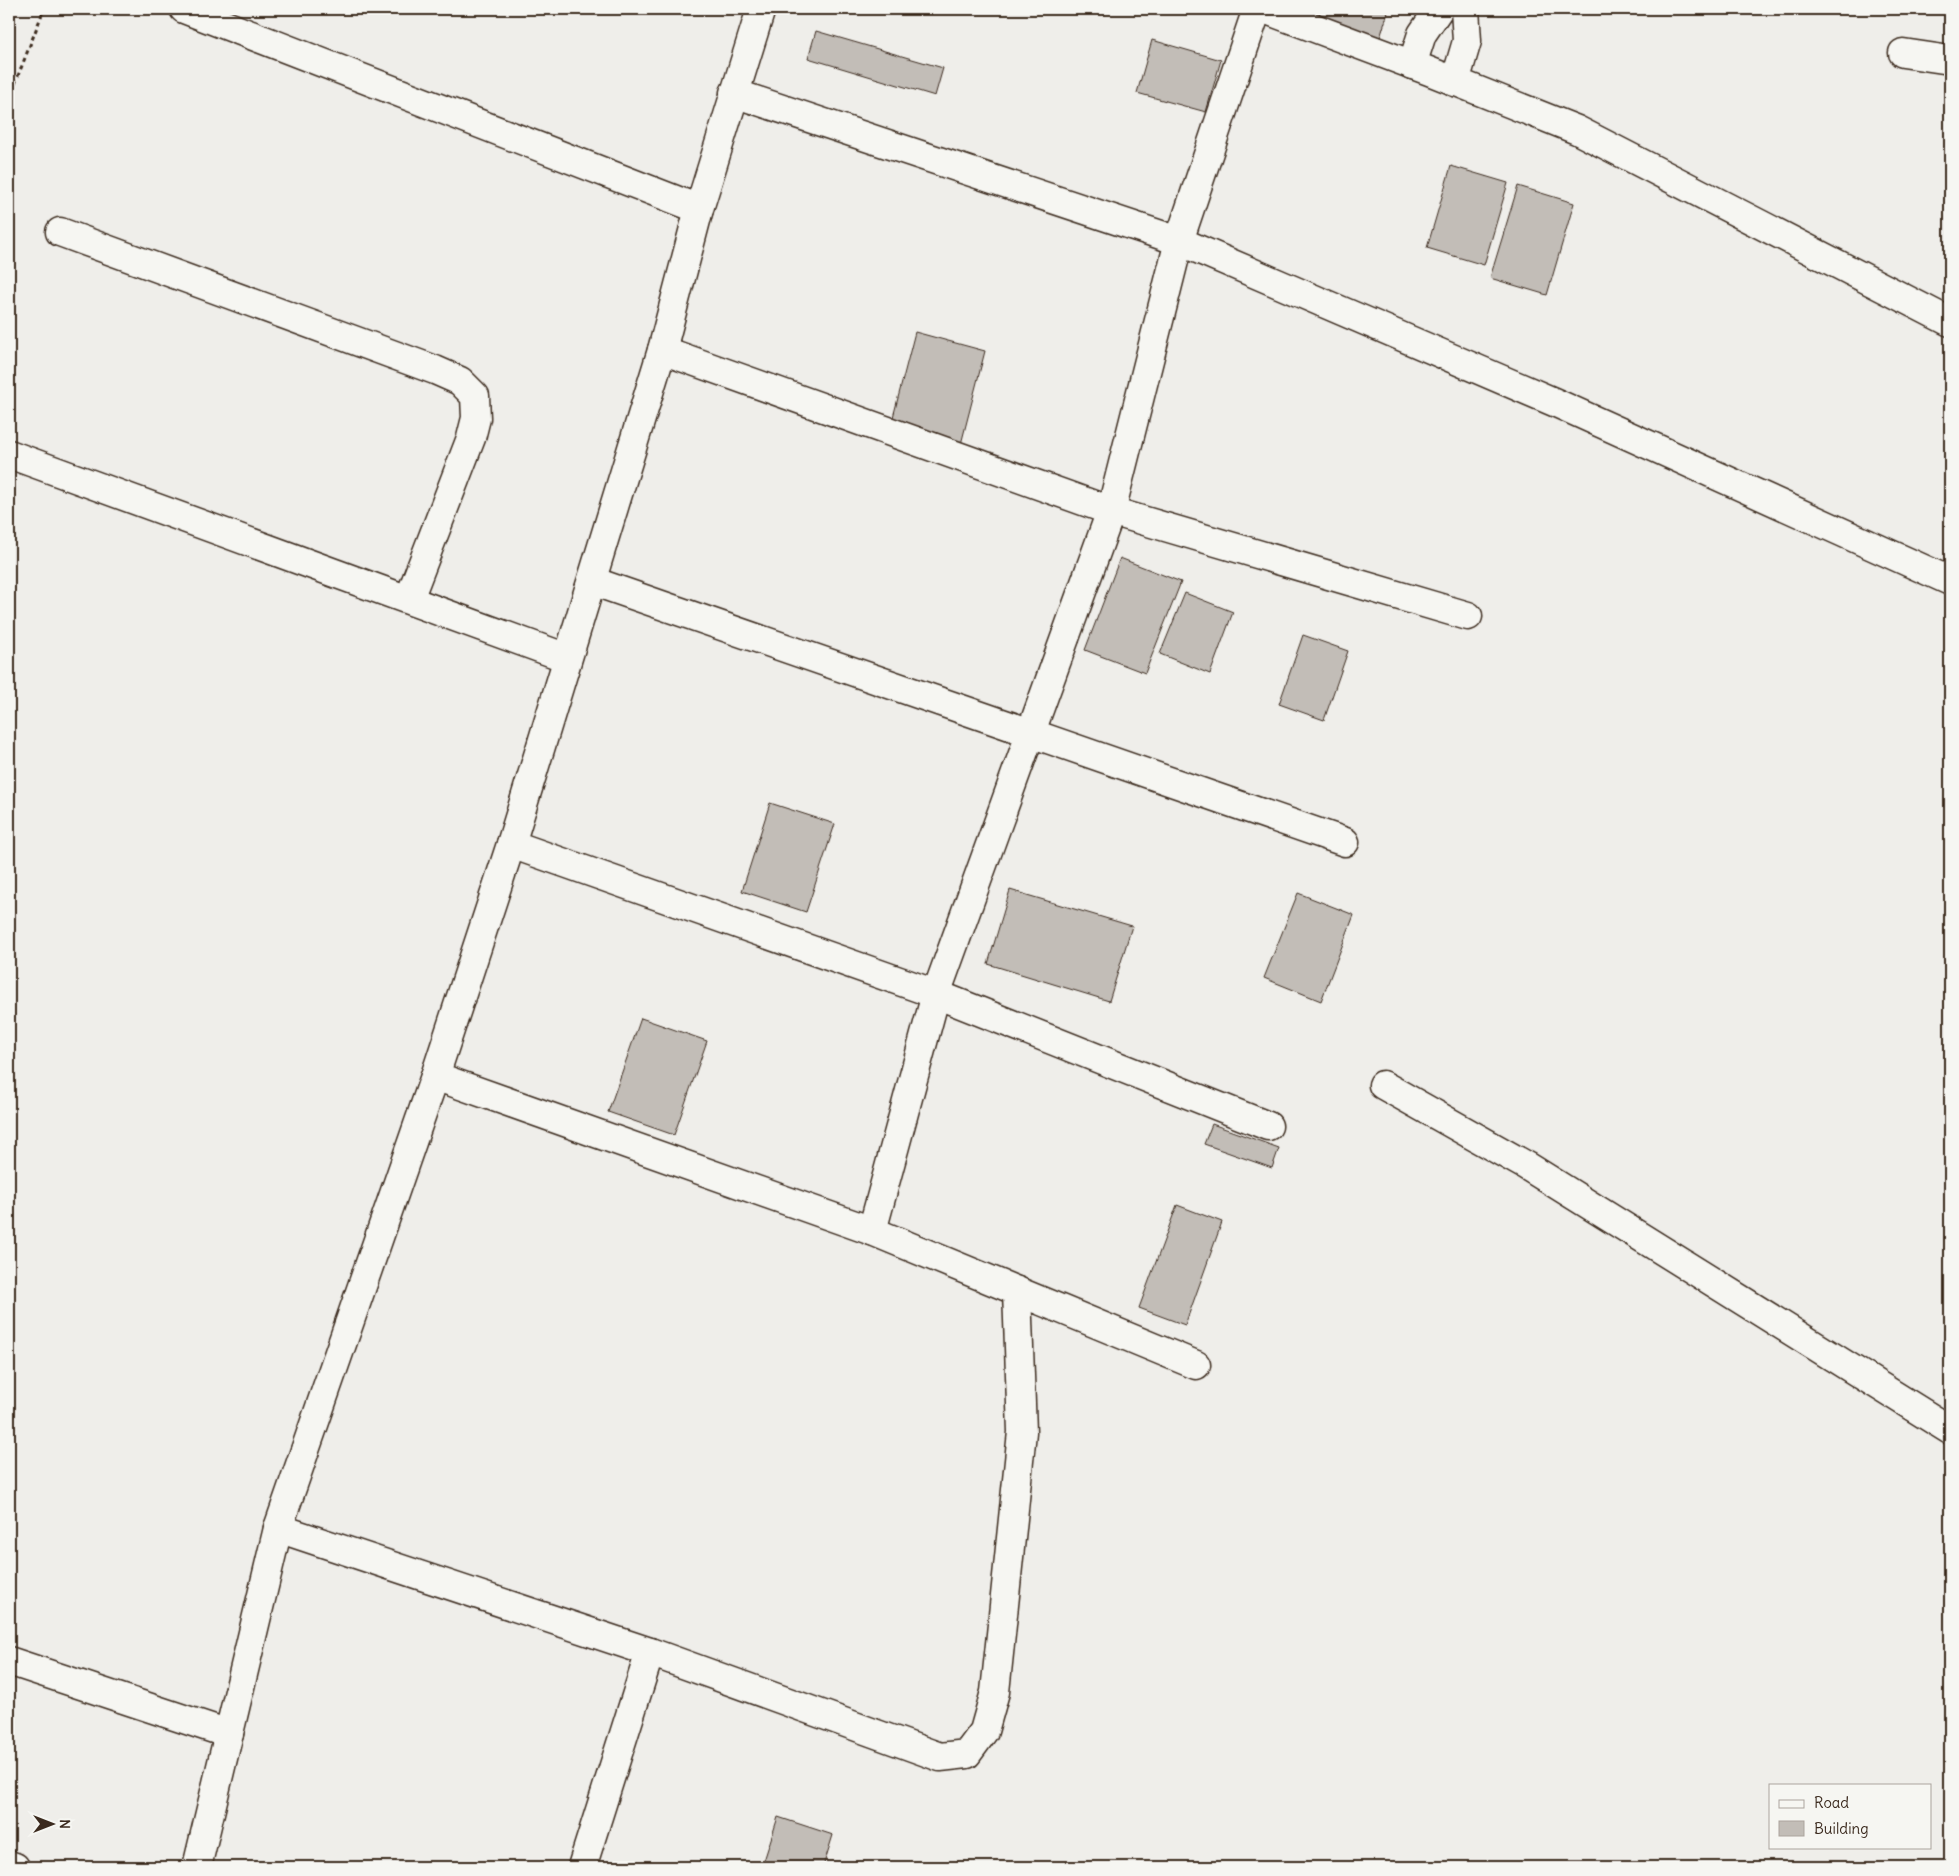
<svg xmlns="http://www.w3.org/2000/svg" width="1959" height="1876" font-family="Delius,sans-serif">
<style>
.building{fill:#c2bdb7;stroke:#3b2a1e}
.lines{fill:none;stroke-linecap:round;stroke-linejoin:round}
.street-casing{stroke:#3b2a1e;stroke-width:31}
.path{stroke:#3b2a1e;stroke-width:3;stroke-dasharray:4 4;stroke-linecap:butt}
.street{stroke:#f6f6f2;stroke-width:28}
</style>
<rect width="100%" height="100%" fill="#efeeea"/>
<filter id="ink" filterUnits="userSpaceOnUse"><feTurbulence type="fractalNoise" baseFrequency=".02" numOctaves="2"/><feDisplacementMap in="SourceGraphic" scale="10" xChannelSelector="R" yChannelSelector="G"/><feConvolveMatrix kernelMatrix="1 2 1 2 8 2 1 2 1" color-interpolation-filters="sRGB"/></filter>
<g filter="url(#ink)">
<g class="building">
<path d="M 1321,9 L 1389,9 L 1379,41 L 1317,22 Z"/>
<path d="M 816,31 L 943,68 L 935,96 L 808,58 Z"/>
<path d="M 1152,40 L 1221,60 L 1206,112 L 1137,93 Z"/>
<path d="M 1451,166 L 1508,183 L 1484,265 L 1427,248 Z"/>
<path d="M 1518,186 L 1574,203 L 1547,295 L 1490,278 Z"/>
<path d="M 915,332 L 985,351 L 960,448 L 890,429 Z"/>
<path d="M 1120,558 L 1181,582 L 1145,673 L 1085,650 Z"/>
<path d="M 1185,593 L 1233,612 L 1210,674 L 1160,654 Z"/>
<path d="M 1303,635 L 1348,651 L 1324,720 L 1279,704 Z"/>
<path d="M 770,803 L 835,824 L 806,912 L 742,891 Z"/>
<path d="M 1010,890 L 1132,926 L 1109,1001 L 988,964 Z"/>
<path d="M 1298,893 L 1354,915 L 1321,1001 L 1264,978 Z"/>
<path d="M 641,1018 L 707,1041 L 674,1135 L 608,1112 Z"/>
<path d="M 1212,1124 L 1279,1148 L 1272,1168 L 1204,1144 Z"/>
<path d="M 1177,1205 L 1222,1222 L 1185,1325 L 1139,1308 Z"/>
<path d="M 778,1817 L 833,1835 L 823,1867 L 762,1867 Z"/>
</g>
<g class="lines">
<g class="street-casing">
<g id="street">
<path d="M 184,9 L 699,209"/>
<path d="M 1264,9 L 1429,71 L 1577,130 L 1950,322"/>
<path d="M 1903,53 L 1950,60"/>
<path d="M 1412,65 L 1422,34 L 1439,9"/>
<path d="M 1455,82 L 1467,41 L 1465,9"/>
<path d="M 734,93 L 1179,241 L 1554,402 L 1950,581"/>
<path d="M 60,232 L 435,370 L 460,381 L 475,396 L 476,418 L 471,438 L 409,599"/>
<path d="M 662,350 L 1111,511 L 1468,616"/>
<path d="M 9,454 L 567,658"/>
<path d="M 592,581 L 1345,842"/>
<path d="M 511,844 L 936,994 L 1268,1126"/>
<path d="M 435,1076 L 872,1231 L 1196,1365"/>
<path d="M 1383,1085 L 1527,1166 L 1950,1430"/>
<path d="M 872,1231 L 936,994 L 1111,511 L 1179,241 L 1257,9"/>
<path d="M 278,1528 L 650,1652 L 940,1757 L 967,1754 L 984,1731 L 995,1692 L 1022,1432 L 1017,1291"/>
<path d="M 9,1661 L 229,1734"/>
<path d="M 9,1865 L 15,1867"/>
<path d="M 197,1867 L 278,1528 L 435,1076 L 511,844 L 662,350 L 699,209 L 761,9"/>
<path d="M 582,1867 L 650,1652"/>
</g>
</g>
<path class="path" d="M 9,99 L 44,9"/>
<use href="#street" class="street"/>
</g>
</g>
<rect width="1959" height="1876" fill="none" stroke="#f6f6f2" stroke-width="30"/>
<rect x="15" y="15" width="1929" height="1846" fill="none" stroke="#3b2a1e" stroke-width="2" filter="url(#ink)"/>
<rect x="1769" y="1784" width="162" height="65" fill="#f6f6f2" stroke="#aba49d"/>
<rect x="1779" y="1800" width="25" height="8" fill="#f6f6f2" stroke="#aba49d"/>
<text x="1814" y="1808" font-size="15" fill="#3b2a1e">Road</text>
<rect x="1779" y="1821" width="25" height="15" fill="#c2bdb7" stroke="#aba49d"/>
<text x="1814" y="1834" font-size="15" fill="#3b2a1e">Building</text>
<g transform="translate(52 1824) rotate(90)" stroke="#f6f6f2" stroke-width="4" paint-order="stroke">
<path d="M0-4L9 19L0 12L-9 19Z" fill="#3b2a1e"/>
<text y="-8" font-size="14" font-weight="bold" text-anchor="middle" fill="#3b2a1e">N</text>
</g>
</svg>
